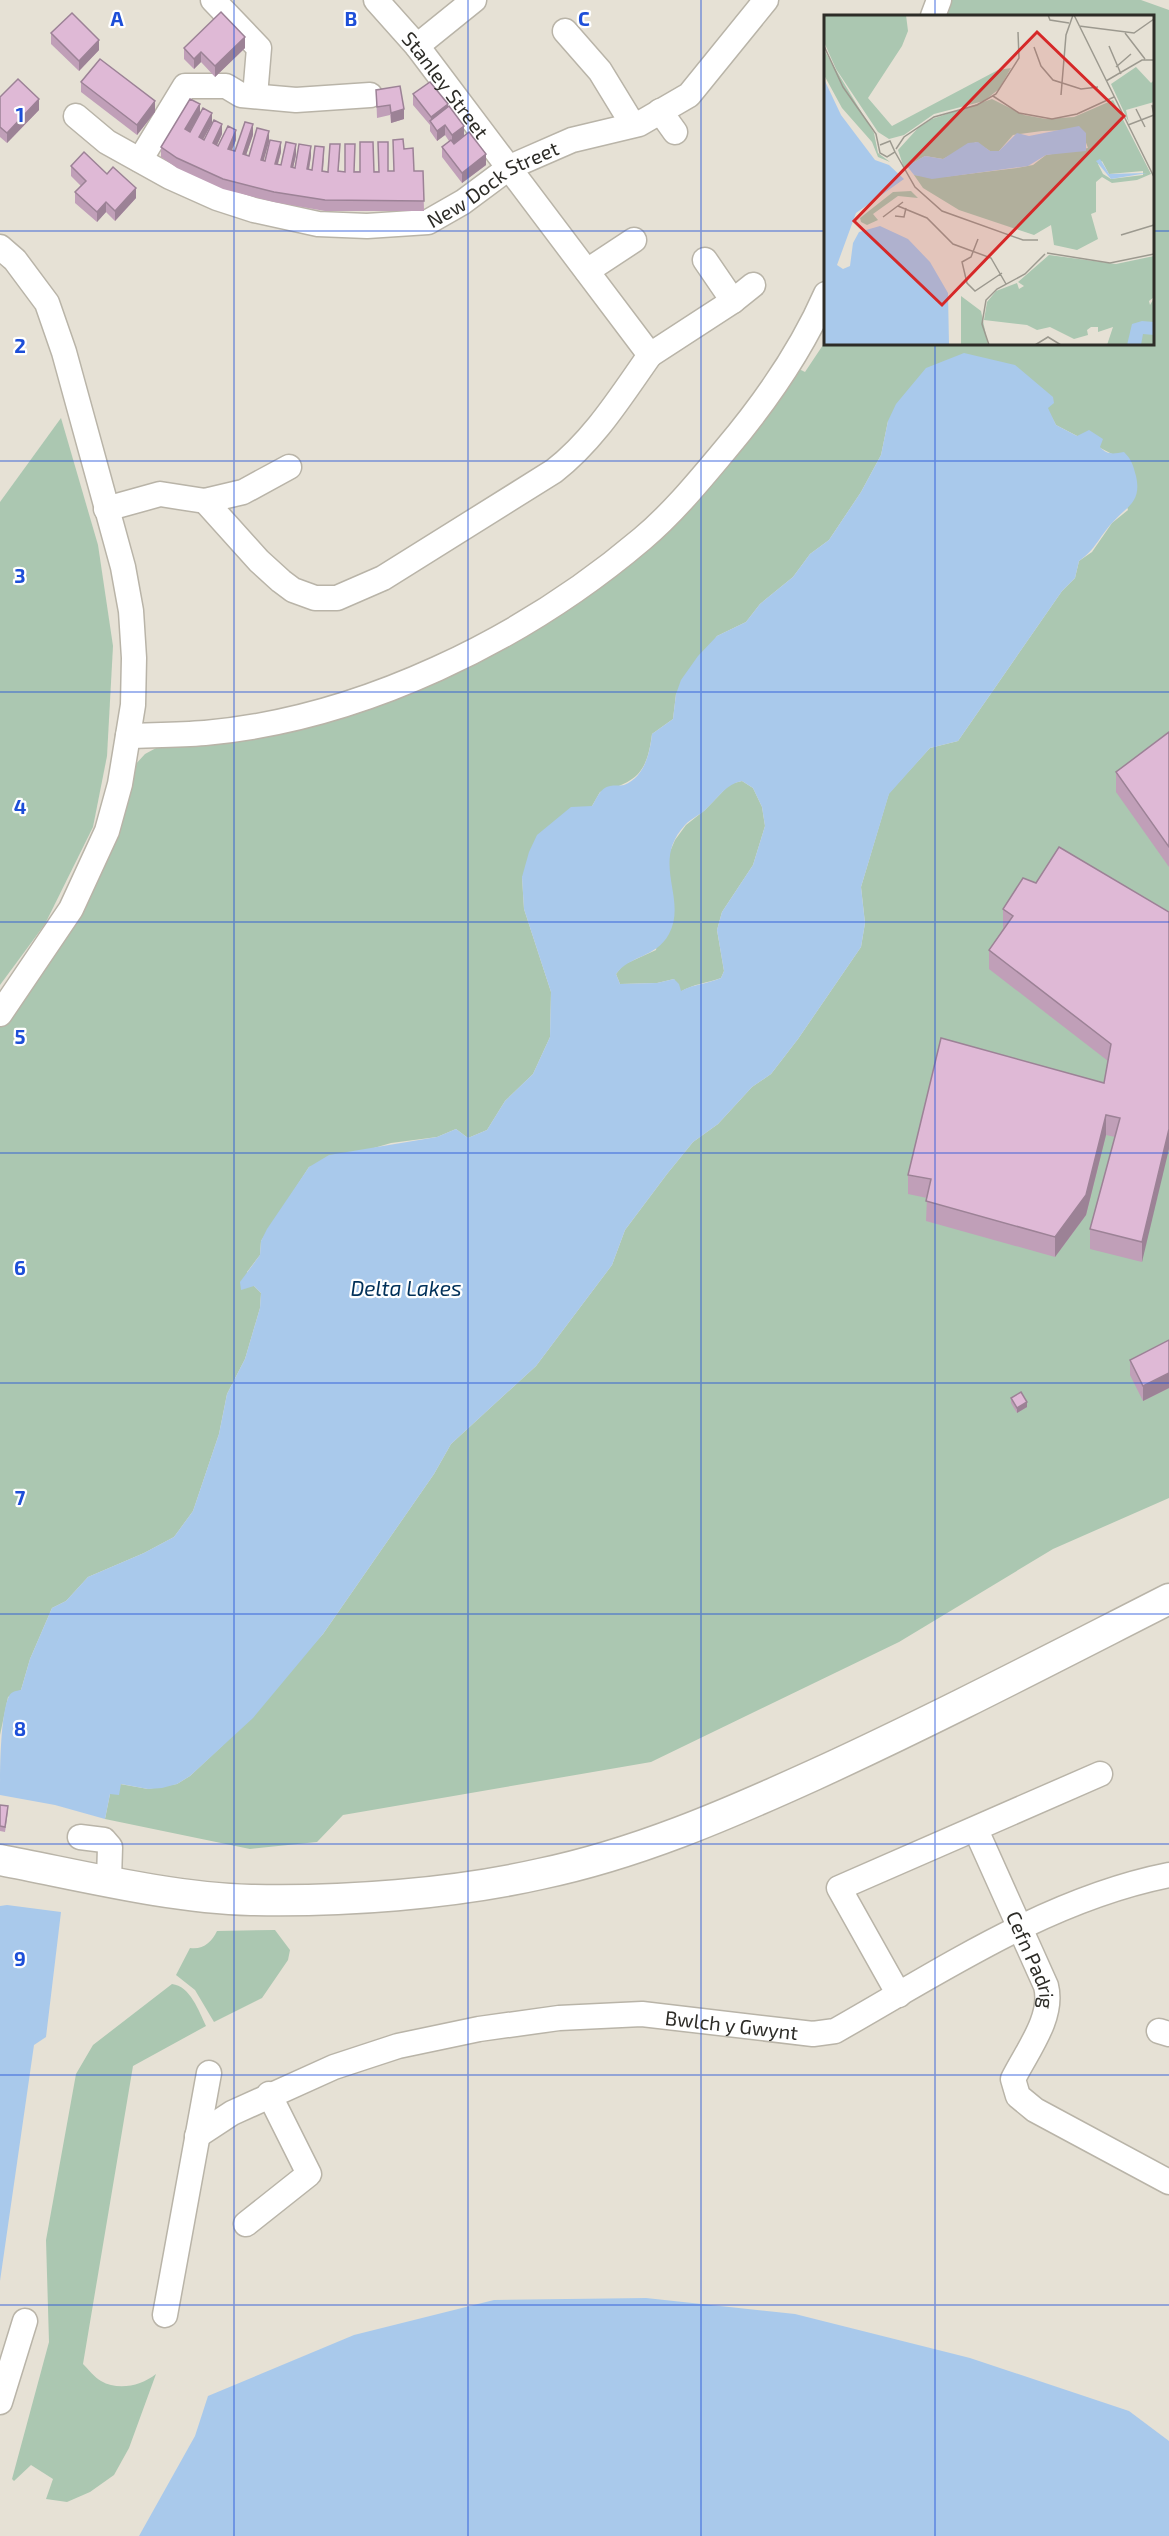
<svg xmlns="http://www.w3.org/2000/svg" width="1169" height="2536" font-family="'Exo 2',sans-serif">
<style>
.green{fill:#abc7b1}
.water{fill:#a9c9eb;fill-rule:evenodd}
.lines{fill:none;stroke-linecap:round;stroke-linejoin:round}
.minor-casing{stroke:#b9b4a8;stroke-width:27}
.major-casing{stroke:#b9b4a8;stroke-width:33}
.minor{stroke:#fff;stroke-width:24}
.major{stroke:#fff;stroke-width:30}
.wall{fill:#c09fb8}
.shaded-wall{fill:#9c8296}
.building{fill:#dfb9d6;stroke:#9c8296;stroke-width:1.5}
.grid{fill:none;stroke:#1d4ed8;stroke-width:1.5;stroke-opacity:0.55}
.labels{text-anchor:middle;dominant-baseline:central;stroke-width:4.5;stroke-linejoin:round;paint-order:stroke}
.street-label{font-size:20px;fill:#2d2c27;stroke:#fff}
.water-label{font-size:21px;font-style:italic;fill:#003059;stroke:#fff}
.inset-road{fill:none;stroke:#9c998f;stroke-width:1.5}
.view{fill:#d62828;fill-opacity:0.15;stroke:#d62828;stroke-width:3}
.inset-edge{fill:none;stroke:#2d2c27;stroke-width:3}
.grid-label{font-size:20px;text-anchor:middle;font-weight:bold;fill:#1d4ed8;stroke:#fff;stroke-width:4.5;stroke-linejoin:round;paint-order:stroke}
</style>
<rect width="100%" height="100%" fill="#e6e1d5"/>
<g class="green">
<path d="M 950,0 L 1141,0 L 1169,10 L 1169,1498 L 1053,1549 L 899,1642 L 651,1762 L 343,1815 L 317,1842 L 250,1849 L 105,1819 L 110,1794 L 120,1784 L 148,1789 L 177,1784 L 190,1776 L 221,1747 L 323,1634 L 434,1474 L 451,1444 L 536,1366 L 612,1265 L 625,1230 L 667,1174 L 693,1142 L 718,1124 L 752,1087 L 771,1074 L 798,1039 L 861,947 L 865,923 L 861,887 L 889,793 L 930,748 L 958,741 L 1062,591 L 1075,578 L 1079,561 L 1092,552 L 1112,523 L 1128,510 L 1112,454 L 1056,425 L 1047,408 L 888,421 L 881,455 L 861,492 L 829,540 L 810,554 L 793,577 L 760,604 L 746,622 L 717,636 L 676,694 L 673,719 L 652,734 C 647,773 637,782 600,792 L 592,806 L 522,877 L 524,909 L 551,992 L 550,1037 L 533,1074 L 505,1101 L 487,1130 L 468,1138 L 456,1129 L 437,1137 L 391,1143 L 309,1167 L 261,1241 L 260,1255 L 247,1272 L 254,1286 L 261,1293 L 260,1308 L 245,1359 L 227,1394 L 219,1434 L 193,1511 L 174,1537 L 144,1553 L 88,1577 L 66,1601 L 52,1608 L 30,1659 L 21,1690 L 8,1697 L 0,1735 L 0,1024 L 134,766 L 145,754 L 158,747 L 258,733 L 568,605 L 797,368 L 805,372 L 825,342 L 826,344 L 1152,344 L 1152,16 L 944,16 Z"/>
<path d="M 61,418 L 98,545 L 113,646 L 107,756 L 93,827 L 45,924 L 0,985 L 0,502 Z"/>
<path d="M 742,781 L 753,788 L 762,807 L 765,826 L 753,865 L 722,912 L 717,930 L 724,971 L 721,978 C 707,983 693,984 680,992 L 674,979 L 657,983 L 620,984 L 616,974 L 623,965 L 656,950 L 669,876 L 669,854 L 675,840 L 686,825 L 705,810 L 730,784 Z"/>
<path d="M 275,1930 L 290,1950 L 288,1960 L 262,1998 L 214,2022 L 195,1990 L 176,1975 L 190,1948 C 203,1950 212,1942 217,1931 Z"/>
<path d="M 172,1984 C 190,1986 199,2011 206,2026 L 133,2066 L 83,2364 C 88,2369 95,2378 101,2381 C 118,2391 141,2386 156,2374 L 129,2448 L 114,2475 L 90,2492 L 67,2502 L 46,2499 L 53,2479 L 31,2465 L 14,2481 L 12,2479 L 49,2342 L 46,2240 L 76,2074 L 93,2045 Z"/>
</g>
<g class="water">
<path d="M 964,353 L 1015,365 L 1053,397 L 1054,403 L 1048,408 L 1056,425 L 1077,436 L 1089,430 L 1103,439 L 1100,447 C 1107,455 1113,454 1124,452 C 1132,460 1133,465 1136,476 C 1142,502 1127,506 1112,523 C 1099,537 1096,549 1079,561 L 1075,578 L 1062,591 L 958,741 L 930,748 L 889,794 L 861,887 L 865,923 L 861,947 L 798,1039 L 771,1074 L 752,1087 L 718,1124 L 693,1142 L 667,1174 L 625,1230 L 612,1265 L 536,1366 L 451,1444 L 434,1474 L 323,1634 L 253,1718 L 190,1776 L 177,1784 L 162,1788 L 148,1789 L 121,1784 L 119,1795 L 110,1794 L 105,1819 L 55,1805 L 0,1795 C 0,1772 0,1715 9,1696 C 12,1691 16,1691 21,1690 L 30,1659 L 52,1608 L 66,1601 L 88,1577 L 144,1553 L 174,1537 L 193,1511 L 219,1434 L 227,1394 L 245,1359 L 260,1308 L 261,1293 L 254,1286 L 241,1290 L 240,1282 L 260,1255 L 261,1241 L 267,1229 L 309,1167 L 329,1155 L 437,1137 L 456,1129 L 468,1138 L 487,1130 L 505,1101 L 533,1074 L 550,1037 L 551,992 L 524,909 L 522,877 L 529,852 L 537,835 L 571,807 L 592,806 C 597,798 600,788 610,786 C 614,785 620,786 624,785 C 645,777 650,752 652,734 L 673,719 L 676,694 L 681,680 L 698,656 L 717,636 L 746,622 L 760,604 L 793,577 L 810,554 L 829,540 L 861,492 L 881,455 L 888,421 L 896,404 L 926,368 ZM 742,781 L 753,788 L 762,807 L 765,826 L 753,865 L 722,912 L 717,930 L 724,971 L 721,978 C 707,984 694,984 681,991 L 679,984 L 674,979 L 657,983 L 620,984 L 616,974 C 630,955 656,958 669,934 C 688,898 650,863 685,825 C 691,818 701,815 707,808 C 719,797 726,784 742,781 Z"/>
<path d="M 7,1905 L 61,1912 L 46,2037 L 34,2045 L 0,2281 L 0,1906 Z"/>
<path d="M 646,2298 L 795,2314 L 970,2358 L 1129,2411 L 1169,2441 L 1169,2536 L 139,2536 L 195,2436 L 208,2396 L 354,2335 L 494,2300 Z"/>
</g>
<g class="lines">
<g class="minor-casing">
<g id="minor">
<path d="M 213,0 L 259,48 L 255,96"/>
<path id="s1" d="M 376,0 L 417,46 L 650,355 L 733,301"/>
<path d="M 933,16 L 939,0"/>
<path d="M 565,31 L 600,71 L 633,125"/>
<path d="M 417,46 L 474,0"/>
<path d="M 660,111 L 675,132"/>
<path id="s2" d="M 76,116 L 107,142 L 170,177 L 217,198 L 254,210 L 318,224 L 367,226 L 428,222 L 463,202 L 510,167 L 572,140 L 639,124 L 689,95 L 766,0"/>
<path d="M 140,160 L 185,86 L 226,86 L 241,95 L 296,100 L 370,95"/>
<path d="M 0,247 L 15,260 L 47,303 L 64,352 L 123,567 L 131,611 L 134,658 L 133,705 L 120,784 L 107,831 L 71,909 L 0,1014"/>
<path d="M 705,260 L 733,301 L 753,285"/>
<path d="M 587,271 L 634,240"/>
<path d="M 205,501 L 259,561 L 281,581 L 293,590 L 315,598 L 337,598 L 383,578 L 554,471 C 594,440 621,396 650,355"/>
<path d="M 106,509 L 160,494 L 205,501 L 243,492 L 289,467"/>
<path d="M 128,736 C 153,735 179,735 205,733 C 361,719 523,640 642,539 C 673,513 699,481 725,450 C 763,405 802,349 826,294"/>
<path id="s3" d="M 976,1830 L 1046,1986 C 1054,2017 1027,2051 1013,2079 L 1018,2096 L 1035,2110 L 1169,2182"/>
<path d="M 80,1837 L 104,1840 L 110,1847 L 109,1880"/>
<path d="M 899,1995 L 839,1888 L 1100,1774"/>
<path d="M 1159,2031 L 1169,2034"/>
<path id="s4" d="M 197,2136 L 232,2113 L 334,2067 L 398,2046 L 479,2029 L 559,2018 L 642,2014 L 813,2034 L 835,2031 C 941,1971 1048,1899 1169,1875"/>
<path d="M 246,2224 L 309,2174 L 269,2094"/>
<path d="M 165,2315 L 209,2073"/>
<path d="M 0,2402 L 25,2321"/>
</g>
</g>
<g class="major-casing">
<path id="major" d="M 0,1860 C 79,1875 170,1898 251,1900 C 342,1902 452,1894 540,1874 C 636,1854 726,1815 814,1775 C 934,1720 1051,1659 1169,1599"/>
</g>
<use href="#minor" class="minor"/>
<use href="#major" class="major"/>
</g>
<g class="wall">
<path d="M 51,33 L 99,50 L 79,71 L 51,44 Z"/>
<path d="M 184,48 L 245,48 L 215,77 L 201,62 L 194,69 L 184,59 Z"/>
<path d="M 81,82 L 155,112 L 137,135 L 81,92 Z"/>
<path d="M 376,90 L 404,119 L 391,123 L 390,115 L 377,118 Z"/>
<path d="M 413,94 L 448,107 L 464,136 L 486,165 L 462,183 L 442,157 L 442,147 L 449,141 L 445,135 L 437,141 L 430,131 L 430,125 L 413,105 Z"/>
<path d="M 0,97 L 39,110 L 7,143 L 0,137 Z"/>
<path d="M 200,114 L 189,132 L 212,123 L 203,139 L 204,140 L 222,134 L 217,145 L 218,146 L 236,140 L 232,150 L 235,151 L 253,135 L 246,155 L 249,156 L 269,142 L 263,160 L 265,161 L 281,152 L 278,164 L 281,165 L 296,155 L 293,168 L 295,168 L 311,156 L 309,170 L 312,170 L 324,157 L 323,171 L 328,172 L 340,155 L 338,171 L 393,171 L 404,149 L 414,171 L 423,171 L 424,211 L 325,211 L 274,202 L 223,189 L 177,168 L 161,157 L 161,147 Z"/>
<path d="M 71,166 L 107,174 L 136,198 L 115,221 L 106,212 L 97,222 L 75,203 L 75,192 L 81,186 L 71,176 Z"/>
<path d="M 1169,732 L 1169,867 L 1116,792 L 1116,772 Z"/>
<path d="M 1036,883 L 1169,912 L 1142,1262 L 1090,1249 L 1090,1229 L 1115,1137 L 1106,1135 L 1086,1215 L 1055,1257 L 926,1221 L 927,1198 L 908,1194 L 908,1175 L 1104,1083 L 1108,1061 L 989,969 L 989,950 L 1003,929 L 1003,909 Z"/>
<path d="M 1169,1340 L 1169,1388 L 1143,1401 L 1130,1375 L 1130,1360 Z"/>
<path d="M 1011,1398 L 1027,1407 L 1017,1413 L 1011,1403 Z"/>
<path d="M 0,1805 L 8,1811 L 5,1832 L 0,1831 Z"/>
</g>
<g class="shaded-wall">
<path d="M 245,37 L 245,48 L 215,77 L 215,66 Z"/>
<path d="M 99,40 L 99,50 L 79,71 L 79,61 Z"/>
<path d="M 201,52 L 201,62 L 194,69 L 194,59 Z"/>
<path d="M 39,99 L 39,110 L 7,143 L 7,133 Z"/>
<path d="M 155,101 L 155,112 L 137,135 L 137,125 Z"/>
<path d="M 200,104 L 200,114 L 185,140 L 185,129 Z"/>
<path d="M 448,104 L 448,115 L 431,123 L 431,117 Z"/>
<path d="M 404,109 L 404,119 L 391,123 L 391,113 Z"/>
<path d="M 212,113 L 212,123 L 199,147 L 199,137 Z"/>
<path d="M 222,124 L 222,134 L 213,154 L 213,143 Z"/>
<path d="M 253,124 L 253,135 L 243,164 L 243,154 Z"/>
<path d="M 445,125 L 445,135 L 437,141 L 437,131 Z"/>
<path d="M 464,126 L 464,136 L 452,145 L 452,135 Z"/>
<path d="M 236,130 L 236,140 L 228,159 L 228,149 Z"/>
<path d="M 269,131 L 269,142 L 261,170 L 261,160 Z"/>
<path d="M 281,142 L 281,152 L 275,174 L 275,164 Z"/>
<path d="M 296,144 L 296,155 L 291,177 L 291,167 Z"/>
<path d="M 311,146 L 311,156 L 307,180 L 307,169 Z"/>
<path d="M 486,154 L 486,165 L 462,183 L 462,173 Z"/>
<path d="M 136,188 L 136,198 L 115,221 L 115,211 Z"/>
<path d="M 106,202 L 106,212 L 97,222 L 97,212 Z"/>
<path d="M 1106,1115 L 1106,1135 L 1086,1215 L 1055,1257 L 1055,1237 Z"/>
<path d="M 1169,1129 L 1169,1149 L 1142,1262 L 1142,1242 Z"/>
<path d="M 1169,1373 L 1169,1388 L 1143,1401 L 1143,1386 Z"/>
<path d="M 1027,1402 L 1027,1407 L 1017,1413 L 1017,1408 Z"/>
</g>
<g class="building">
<path d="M 221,12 L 245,37 L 215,66 L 201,52 L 194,59 L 184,48 Z"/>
<path d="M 72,13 L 99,40 L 79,61 L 51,33 Z"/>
<path d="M 100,59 L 155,101 L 137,125 L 81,82 Z"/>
<path d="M 18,79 L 39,99 L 7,133 L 0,127 L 0,97 Z"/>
<path d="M 430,82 L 448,104 L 431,117 L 413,94 Z"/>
<path d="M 400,86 L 404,109 L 391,113 L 390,105 L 377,107 L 376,90 Z"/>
<path d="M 190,99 L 200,104 L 185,129 L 190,132 L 203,108 L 212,113 L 199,137 L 204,140 L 214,120 L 222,124 L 213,143 L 218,146 L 228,126 L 236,130 L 228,149 L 235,151 L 245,122 L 253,124 L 243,154 L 249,156 L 257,128 L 269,131 L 261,160 L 265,161 L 270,140 L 281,142 L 275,164 L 281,165 L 286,142 L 296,144 L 291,167 L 295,168 L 299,144 L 311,146 L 307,169 L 312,170 L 315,146 L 324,147 L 322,171 L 328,172 L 330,144 L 340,144 L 338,171 L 345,172 L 345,144 L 355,144 L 354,172 L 360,172 L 360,142 L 373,142 L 374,172 L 379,172 L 378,142 L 388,142 L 388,171 L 394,171 L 393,140 L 403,139 L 404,149 L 413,148 L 414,171 L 423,171 L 424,201 L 325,200 L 274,192 L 223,179 L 177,158 L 161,147 Z"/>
<path d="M 449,106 L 464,126 L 452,135 L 445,125 L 437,131 L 430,121 Z"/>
<path d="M 469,132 L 486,154 L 462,173 L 442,147 L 451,140 L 454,144 Z"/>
<path d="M 84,152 L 107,174 L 113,167 L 136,188 L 115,211 L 106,202 L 97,212 L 75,192 L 86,181 L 71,166 Z"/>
<path d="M 1169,732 L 1169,847 L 1116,772 Z"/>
<path d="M 1059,847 L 1169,912 L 1169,1129 L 1142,1242 L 1090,1229 L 1120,1118 L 1106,1115 L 1086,1195 L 1055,1237 L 926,1201 L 931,1179 L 908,1175 L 941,1038 L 1104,1083 L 1111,1044 L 989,950 L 1013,916 L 1003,909 L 1023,878 L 1036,883 Z"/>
<path d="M 1169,1340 L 1169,1373 L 1143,1386 L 1130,1360 Z"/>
<path d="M 1021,1392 L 1027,1402 L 1017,1408 L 1011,1398 Z"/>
<path d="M 0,1805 L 8,1806 L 5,1827 L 0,1826 Z"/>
</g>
<path class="grid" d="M 234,0 L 234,2536M 468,0 L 468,2536M 701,0 L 701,2536M 935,0 L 935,16M 0,231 L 826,231M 1152,231 L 1169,231M 935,344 L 935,2536M 0,461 L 1169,461M 0,692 L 1169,692M 0,922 L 1169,922M 0,1153 L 1169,1153M 0,1383 L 1169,1383M 0,1614 L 1169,1614M 0,1844 L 1169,1844M 0,2075 L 1169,2075M 0,2305 L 1169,2305"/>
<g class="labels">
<g class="street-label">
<text stroke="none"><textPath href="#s1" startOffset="110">Stanley Street</textPath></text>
<text stroke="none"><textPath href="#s2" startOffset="454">New Dock Street</textPath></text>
<text stroke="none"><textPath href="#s3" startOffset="142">Cefn Padrig</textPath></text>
<text stroke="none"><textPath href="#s4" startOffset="558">Bwlch y Gwynt</textPath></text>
</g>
<g class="water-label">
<text x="406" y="1287">Delta Lakes</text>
</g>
</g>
<g transform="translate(824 15)">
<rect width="330" height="330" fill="#e6e1d5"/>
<path d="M 0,0 L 82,0 L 84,16 L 78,31 L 44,83 L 68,111 L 174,55 L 187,53 L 175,74 L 160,86 L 110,99 L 80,120 L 65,124 L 54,117 L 12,54 L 0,27 ZM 0,35 L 50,118 L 54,138 L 66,147 L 54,142 L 48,127 L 18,93 L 0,60 ZM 312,52 L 327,68 L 330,65 L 330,87 L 302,95 L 305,108 L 287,69 ZM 168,84 L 200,100 L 222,104 L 250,102 L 289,85 L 327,159 L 313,165 L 288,168 L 278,162 L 272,167 L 272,197 L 267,199 L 274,224 L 253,235 L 230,230 L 227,210 L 210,220 L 135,195 L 99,173 L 90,160 L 119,162 L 193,153 L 209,150 L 222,140 L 264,133 L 261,125 L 246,115 L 218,116 L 189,120 L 175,136 L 166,136 L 152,127 L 119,144 L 101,141 L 80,153 L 74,135 L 94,113 L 108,104 ZM 278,146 L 285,159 L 319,156 L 319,160 L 287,164 L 279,159 L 274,149 ZM 87,176 L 94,183 L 74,181 L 49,199 L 54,205 L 43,210 L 37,207 L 36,203 L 69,177 ZM 225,240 L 292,249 L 330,241 L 330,282 L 325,286 L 326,290 L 330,283 L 330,330 L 283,330 L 289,312 L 274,317 L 274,312 L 267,312 L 263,315 L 264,320 L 250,324 L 226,312 L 213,315 L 203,310 L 160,305 L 163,287 L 172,276 L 193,268 L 195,274 L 200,271 L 194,267 ZM 137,281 L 157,296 L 164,330 L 137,330 Z" fill="#abc7b1" fill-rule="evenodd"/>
<path d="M 0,64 L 17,100 L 51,145 L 65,150 L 80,164 L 32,198 L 13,250 L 19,254 L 26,251 L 29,228 L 35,217 L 56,211 L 84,224 L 106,247 L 124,278 L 125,330 L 0,330 ZM 255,111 L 262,118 L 262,136 L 222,140 L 204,151 L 108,164 L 90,160 L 83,151 L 101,141 L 119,144 L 144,128 L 154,127 L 166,136 L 175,136 L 193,118 L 205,121 ZM 276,144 L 285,159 L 323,158 L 287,164 L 272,146 ZM 318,306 L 330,307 L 330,320 L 319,319 L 317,330 L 303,330 L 308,309 Z" fill="#a9c9eb"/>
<path class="inset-road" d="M 224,0 L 226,5 L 245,8M 250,0 L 330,162M 255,11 L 310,18 L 330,4M 301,18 L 321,44M 0,31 L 19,72 L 52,119 L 56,138 L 63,142 L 71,137 L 66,126 L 56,130M 285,31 L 297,59M 210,32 L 217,51 L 229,65 L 257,74 L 274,72M 292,52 L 307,39M 282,66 L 318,45 L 330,45M 237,80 L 242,20 L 249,0M 169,81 L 195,98 L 228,104 L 253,99 L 290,82M 312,94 L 321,112M 304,110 L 330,100 L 328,90M 72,134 L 80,122 L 110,102 L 153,90 L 172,79 L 195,43 L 194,17M 71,137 L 91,172 L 118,196 L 199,225 L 214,225M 74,191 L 103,203 L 129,229 L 167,243 L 182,269M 71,201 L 80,202 L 82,193M 59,202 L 79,187M 297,220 L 330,210M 154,224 L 147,242 L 138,247 L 143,268 L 151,276 L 178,258M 223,238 L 286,248 L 330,239M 165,330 L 158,309 L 162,285 L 173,274 L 201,259 L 221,239M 211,330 L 224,322 L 237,330"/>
<path class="view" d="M 213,17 L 300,101 L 118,290 L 30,206 Z"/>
<rect width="330" height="330" class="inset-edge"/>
</g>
<g class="grid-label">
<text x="117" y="26">A</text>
<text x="351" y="26">B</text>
<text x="584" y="26">C</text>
<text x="20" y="122">1</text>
<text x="20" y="353">2</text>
<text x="20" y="583">3</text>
<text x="20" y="814">4</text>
<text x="20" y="1044">5</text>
<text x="20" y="1275">6</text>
<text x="20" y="1505">7</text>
<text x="20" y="1736">8</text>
<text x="20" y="1966">9</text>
</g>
</svg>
